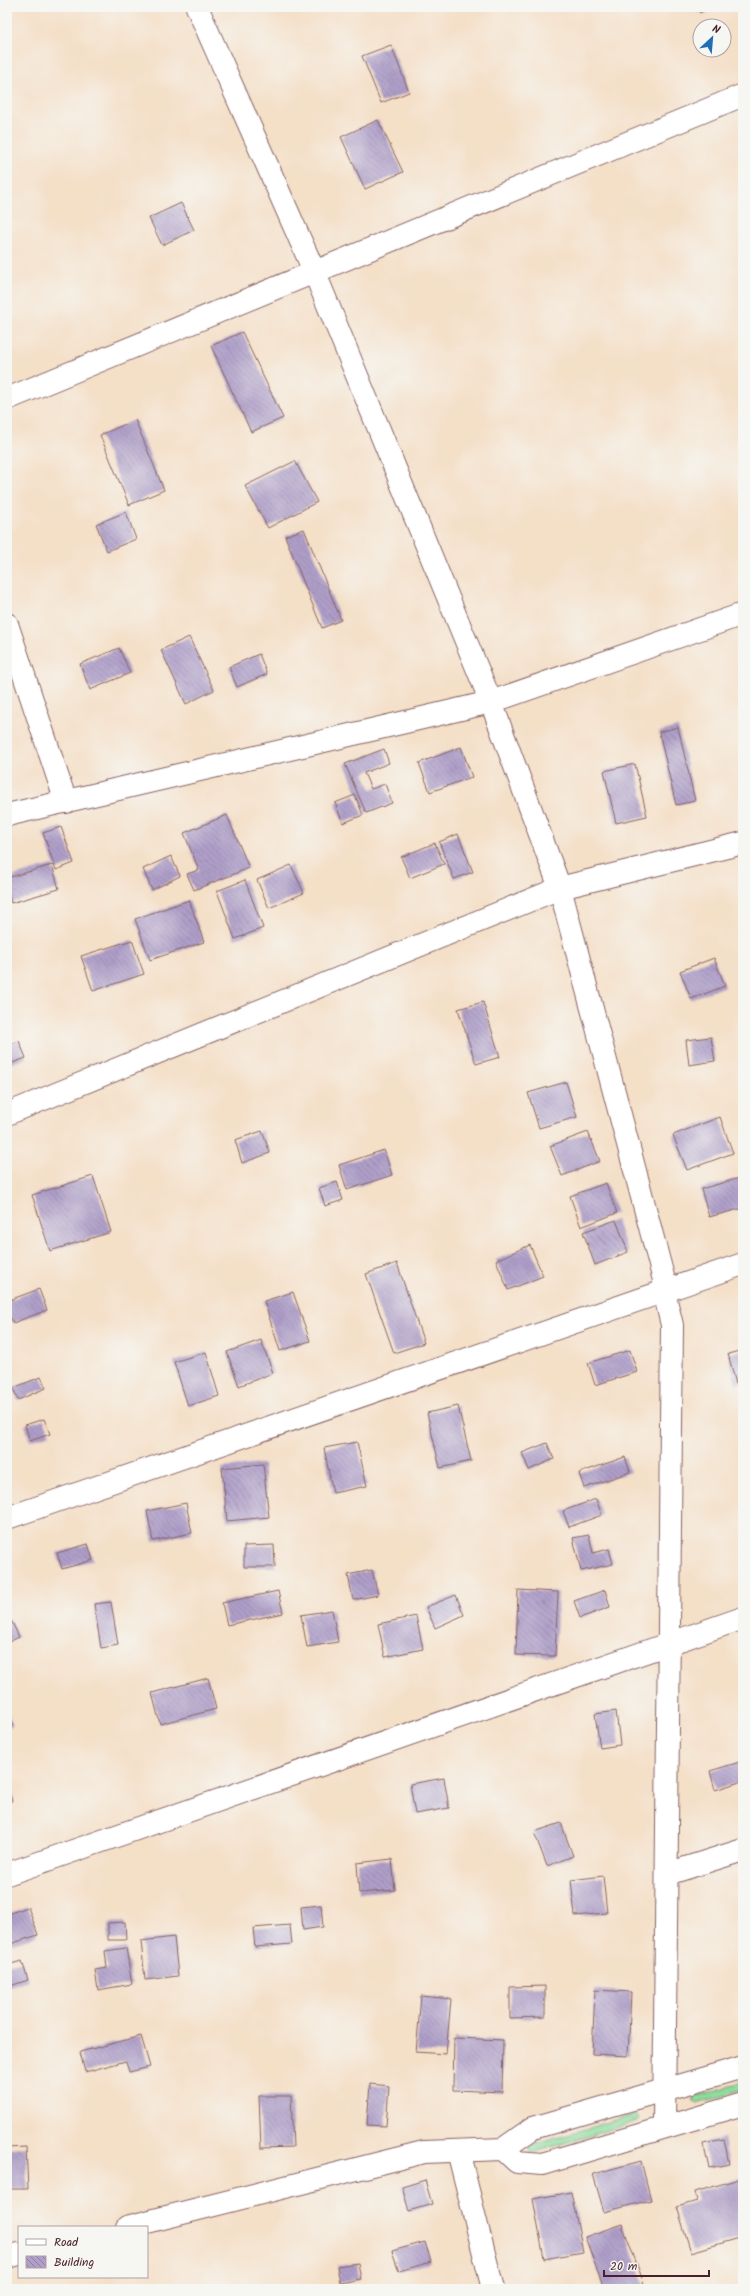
<svg xmlns="http://www.w3.org/2000/svg" width="750" height="2296" font-family="Kalam,sans-serif">
<style>
.green{fill:#8adb9c;stroke:#6a7d64}
.building{fill:url(#building-back-hatch)}
.lines{fill:none;stroke-linecap:round;stroke-linejoin:round}
.minor-casing{stroke:#866262;stroke-width:24}
.minor{stroke:#fff;stroke-width:22}
</style>
<defs>
<pattern id="building-back-hatch" width="6" height="6" patternUnits="userSpaceOnUse"><rect width="6" height="6" fill="#af9fc9"/><path d="M-1 5l2 2M0 0l6 6M5-1l2 2" fill="none" stroke="#9081a3"/></pattern>
</defs>
<rect width="100%" height="100%" fill="#f6f6f2"/>
<filter id="ink" filterUnits="userSpaceOnUse"><feTurbulence type="fractalNoise" baseFrequency=".025" numOctaves="2"/><feDisplacementMap in="SourceGraphic" scale="8" xChannelSelector="R" yChannelSelector="G"/><feConvolveMatrix kernelMatrix="1 2 1 2 8 2 1 2 1" color-interpolation-filters="sRGB"/></filter>
<filter id="wash" filterUnits="userSpaceOnUse"><feTurbulence type="fractalNoise" baseFrequency=".012" numOctaves="4" result="noise"/><feDisplacementMap in="SourceGraphic" scale="16" xChannelSelector="R" yChannelSelector="G"/><feGaussianBlur stdDeviation="0.9" result="paint"/><feColorMatrix in="noise" values="0 0 0 0 0 0 0 0 0 0 0 0 0 0 0 0 0 1.4 0 .05"/><feComposite in="paint" operator="in"/></filter>
<g filter="url(#wash)">
<rect width="100%" height="100%" fill="#f4dfc7"/>
<g class="green">
<path d="M 743,2082 L 743,2090 L 696,2104 L 692,2100 L 694,2097 Z"/>
<path d="M 636,2114 L 640,2119 L 638,2121 L 532,2153 L 529,2151 L 530,2145 Z"/>
</g>
<g id="blocks">
<g class="building">
<path d="M 696,7 L 711,7 L 700,13 Z"/>
<path d="M 391,45 L 409,92 L 381,103 L 362,56 Z"/>
<path d="M 378,120 L 403,172 L 365,189 L 341,137 Z"/>
<path d="M 181,203 L 194,230 L 162,245 L 149,218 Z"/>
<path d="M 242,332 L 283,418 L 251,432 L 211,346 Z"/>
<path d="M 135,420 L 164,490 L 129,505 L 100,435 Z"/>
<path d="M 295,461 L 317,502 L 268,528 L 245,486 Z"/>
<path d="M 126,512 L 136,539 L 107,551 L 96,524 Z"/>
<path d="M 304,529 L 341,620 L 322,628 L 285,536 Z"/>
<path d="M 189,637 L 214,690 L 186,704 L 161,650 Z"/>
<path d="M 119,648 L 130,673 L 90,690 L 80,664 Z"/>
<path d="M 259,654 L 267,674 L 237,687 L 229,667 Z"/>
<path d="M 678,727 L 695,801 L 676,805 L 659,732 Z"/>
<path d="M 461,747 L 472,777 L 430,792 L 419,763 Z"/>
<path d="M 384,749 L 389,763 L 364,773 L 371,789 L 385,784 L 392,803 L 366,813 L 345,764 Z"/>
<path d="M 635,764 L 647,816 L 616,823 L 604,771 Z"/>
<path d="M 355,795 L 363,815 L 343,823 L 335,803 Z"/>
<path d="M 227,815 L 249,868 L 194,890 L 187,874 L 199,870 L 184,833 Z"/>
<path d="M 61,827 L 74,863 L 56,870 L 43,833 Z"/>
<path d="M 458,834 L 473,872 L 454,879 L 439,842 Z"/>
<path d="M 435,843 L 444,864 L 410,878 L 401,857 Z"/>
<path d="M 171,856 L 180,876 L 152,890 L 143,869 Z"/>
<path d="M 52,865 L 59,889 L 11,903 L 7,888 L 7,878 Z"/>
<path d="M 291,865 L 304,893 L 269,908 L 257,880 Z"/>
<path d="M 245,880 L 263,928 L 235,939 L 217,891 Z"/>
<path d="M 189,900 L 204,942 L 150,960 L 135,919 Z"/>
<path d="M 132,940 L 144,974 L 93,991 L 81,956 Z"/>
<path d="M 714,958 L 725,986 L 691,999 L 680,971 Z"/>
<path d="M 483,1002 L 500,1057 L 476,1064 L 458,1009 Z"/>
<path d="M 711,1037 L 715,1061 L 689,1065 L 686,1040 Z"/>
<path d="M 19,1041 L 26,1058 L 7,1065 L 7,1045 Z"/>
<path d="M 566,1082 L 577,1117 L 539,1128 L 528,1093 Z"/>
<path d="M 720,1117 L 733,1153 L 687,1170 L 673,1135 Z"/>
<path d="M 262,1131 L 270,1153 L 242,1163 L 235,1140 Z"/>
<path d="M 588,1132 L 600,1161 L 562,1176 L 550,1146 Z"/>
<path d="M 384,1150 L 392,1175 L 347,1190 L 339,1165 Z"/>
<path d="M 93,1176 L 111,1232 L 50,1251 L 32,1195 Z"/>
<path d="M 743,1177 L 743,1208 L 709,1217 L 701,1189 Z"/>
<path d="M 337,1182 L 343,1200 L 325,1206 L 319,1188 Z"/>
<path d="M 606,1183 L 617,1213 L 581,1227 L 570,1196 Z"/>
<path d="M 616,1220 L 628,1252 L 595,1265 L 583,1232 Z"/>
<path d="M 530,1245 L 543,1276 L 508,1290 L 496,1260 Z"/>
<path d="M 397,1263 L 424,1343 L 394,1353 L 366,1274 Z"/>
<path d="M 39,1289 L 47,1310 L 13,1323 L 7,1308 L 7,1301 Z"/>
<path d="M 293,1292 L 310,1341 L 280,1351 L 264,1301 Z"/>
<path d="M 261,1340 L 273,1373 L 239,1386 L 227,1352 Z"/>
<path d="M 630,1350 L 637,1372 L 595,1385 L 588,1363 Z"/>
<path d="M 743,1350 L 743,1382 L 736,1384 L 728,1354 Z"/>
<path d="M 206,1352 L 219,1396 L 188,1406 L 174,1362 Z"/>
<path d="M 41,1377 L 46,1388 L 18,1400 L 13,1388 Z"/>
<path d="M 458,1406 L 471,1461 L 440,1468 L 427,1413 Z"/>
<path d="M 44,1419 L 50,1434 L 30,1441 L 25,1425 Z"/>
<path d="M 357,1442 L 367,1486 L 333,1493 L 324,1448 Z"/>
<path d="M 547,1443 L 554,1459 L 529,1470 L 522,1453 Z"/>
<path d="M 625,1457 L 630,1472 L 584,1488 L 579,1473 Z"/>
<path d="M 263,1464 L 269,1517 L 227,1521 L 222,1468 Z"/>
<path d="M 596,1499 L 602,1515 L 569,1527 L 563,1511 Z"/>
<path d="M 186,1503 L 192,1533 L 153,1541 L 147,1511 Z"/>
<path d="M 589,1535 L 593,1553 L 609,1549 L 613,1564 L 581,1571 L 573,1538 Z"/>
<path d="M 88,1544 L 93,1560 L 62,1569 L 57,1553 Z"/>
<path d="M 274,1545 L 275,1567 L 244,1567 L 244,1546 Z"/>
<path d="M 372,1570 L 378,1595 L 353,1600 L 348,1575 Z"/>
<path d="M 518,1590 L 558,1592 L 555,1656 L 516,1655 Z"/>
<path d="M 605,1590 L 610,1607 L 580,1618 L 574,1601 Z"/>
<path d="M 278,1591 L 283,1613 L 227,1625 L 222,1603 Z"/>
<path d="M 456,1595 L 464,1615 L 435,1628 L 426,1607 Z"/>
<path d="M 111,1602 L 118,1645 L 101,1648 L 94,1604 Z"/>
<path d="M 332,1610 L 338,1642 L 307,1647 L 301,1615 Z"/>
<path d="M 416,1616 L 423,1649 L 385,1657 L 378,1624 Z"/>
<path d="M 11,1620 L 19,1637 L 7,1643 L 7,1622 Z"/>
<path d="M 208,1678 L 216,1709 L 160,1724 L 152,1693 Z"/>
<path d="M 616,1711 L 620,1745 L 600,1748 L 595,1714 Z"/>
<path d="M 7,1712 L 13,1725 L 7,1727 Z"/>
<path d="M 743,1761 L 743,1781 L 715,1790 L 710,1771 Z"/>
<path d="M 444,1778 L 449,1808 L 415,1814 L 410,1784 Z"/>
<path d="M 7,1784 L 12,1801 L 7,1802 Z"/>
<path d="M 561,1823 L 573,1856 L 547,1866 L 534,1832 Z"/>
<path d="M 392,1859 L 395,1890 L 359,1893 L 357,1863 Z"/>
<path d="M 603,1876 L 607,1913 L 575,1916 L 571,1880 Z"/>
<path d="M 321,1905 L 323,1927 L 303,1930 L 301,1907 Z"/>
<path d="M 28,1907 L 38,1935 L 7,1945 L 7,1914 Z"/>
<path d="M 125,1922 L 126,1940 L 108,1940 L 108,1923 Z"/>
<path d="M 290,1925 L 292,1944 L 255,1947 L 253,1928 Z"/>
<path d="M 174,1937 L 178,1976 L 145,1980 L 141,1941 Z"/>
<path d="M 126,1948 L 132,1984 L 98,1990 L 95,1970 L 107,1968 L 105,1951 Z"/>
<path d="M 22,1961 L 28,1980 L 7,1987 L 7,1965 Z"/>
<path d="M 545,1986 L 545,2017 L 510,2018 L 510,1987 Z"/>
<path d="M 595,1990 L 631,1992 L 628,2056 L 592,2054 Z"/>
<path d="M 421,1996 L 451,1999 L 446,2054 L 416,2052 Z"/>
<path d="M 141,2036 L 150,2067 L 129,2072 L 126,2061 L 85,2072 L 80,2052 Z"/>
<path d="M 454,2038 L 503,2040 L 502,2092 L 453,2090 Z"/>
<path d="M 370,2084 L 389,2086 L 386,2126 L 367,2125 Z"/>
<path d="M 259,2096 L 291,2096 L 293,2147 L 261,2148 Z"/>
<path d="M 724,2139 L 729,2164 L 709,2168 L 703,2143 Z"/>
<path d="M 26,2147 L 28,2189 L 7,2189 L 7,2148 Z"/>
<path d="M 641,2161 L 651,2200 L 604,2212 L 593,2174 Z"/>
<path d="M 742,2178 L 743,2237 L 691,2252 L 677,2207 L 697,2201 L 695,2192 Z"/>
<path d="M 425,2180 L 432,2204 L 409,2211 L 402,2187 Z"/>
<path d="M 571,2192 L 583,2252 L 544,2259 L 533,2199 Z"/>
<path d="M 622,2224 L 646,2289 L 604,2289 L 585,2237 Z"/>
<path d="M 425,2242 L 431,2262 L 399,2271 L 392,2251 Z"/>
<path d="M 358,2263 L 361,2279 L 340,2283 L 337,2266 Z"/>
</g>
</g>
</g>
<g filter="url(#ink)">
<use href="#blocks" fill-opacity="0" stroke="#866262" stroke-width="1"/>
<g class="lines">
<g class="minor-casing">
<g id="minor">
<path d="M 197,7 L 314,271 L 491,702 L 560,888 L 664,1280 L 664,1292 L 672,1325 L 664,2127"/>
<path d="M 7,399 L 743,95"/>
<path d="M 7,624 L 66,802"/>
<path d="M 7,815 L 491,702 L 743,614"/>
<path d="M 7,1114 L 560,888 L 743,843"/>
<path d="M 7,1518 L 743,1264"/>
<path d="M 7,1874 L 743,1618"/>
<path d="M 667,1874 L 743,1850"/>
<path d="M 503,2149 L 517,2162 L 542,2164 L 743,2104"/>
<path d="M 458,2151 L 493,2289"/>
<path d="M 127,2227 L 424,2152 L 503,2149 L 533,2128 L 743,2067"/>
<path d="M 7,2257 L 19,2254"/>
</g>
</g>
<use href="#minor" class="minor"/>
</g>
</g>
<rect width="750" height="2296" fill="none" stroke="#f6f6f2" stroke-width="24"/>
<rect x="18" y="2226" width="130" height="52" fill="#f6f6f2" stroke="#b1a0a2"/>
<rect x="26" y="2239" width="20" height="6" fill="#ffffff" stroke="#b1a0a2"/>
<text x="54" y="2246" font-size="12" fill="#4a1f2b">Road</text>
<rect x="26" y="2256" width="20" height="12" fill="url(#building-back-hatch)" stroke="#b1a0a2"/>
<text x="54" y="2266" font-size="12" fill="#4a1f2b">Building</text>
<g transform="translate(712 38) rotate(26)"><circle r="19" fill="#f6f6f2" stroke="#b1a0a2"/>
<path d="M0-3L7 15L0 10L-7 15Z" fill="#1f6fb2"/>
<text y="-6" font-size="11" font-weight="bold" text-anchor="middle" fill="#4a1f2b">N</text>
</g>
<path d="M604 2270v6h105v-6" fill="none" stroke="#4a1f2b" stroke-width="2"/>
<text x="610" y="2270" font-size="12" fill="#4a1f2b" stroke="#f6f6f2" stroke-width="3" paint-order="stroke">20 m</text>
</svg>
